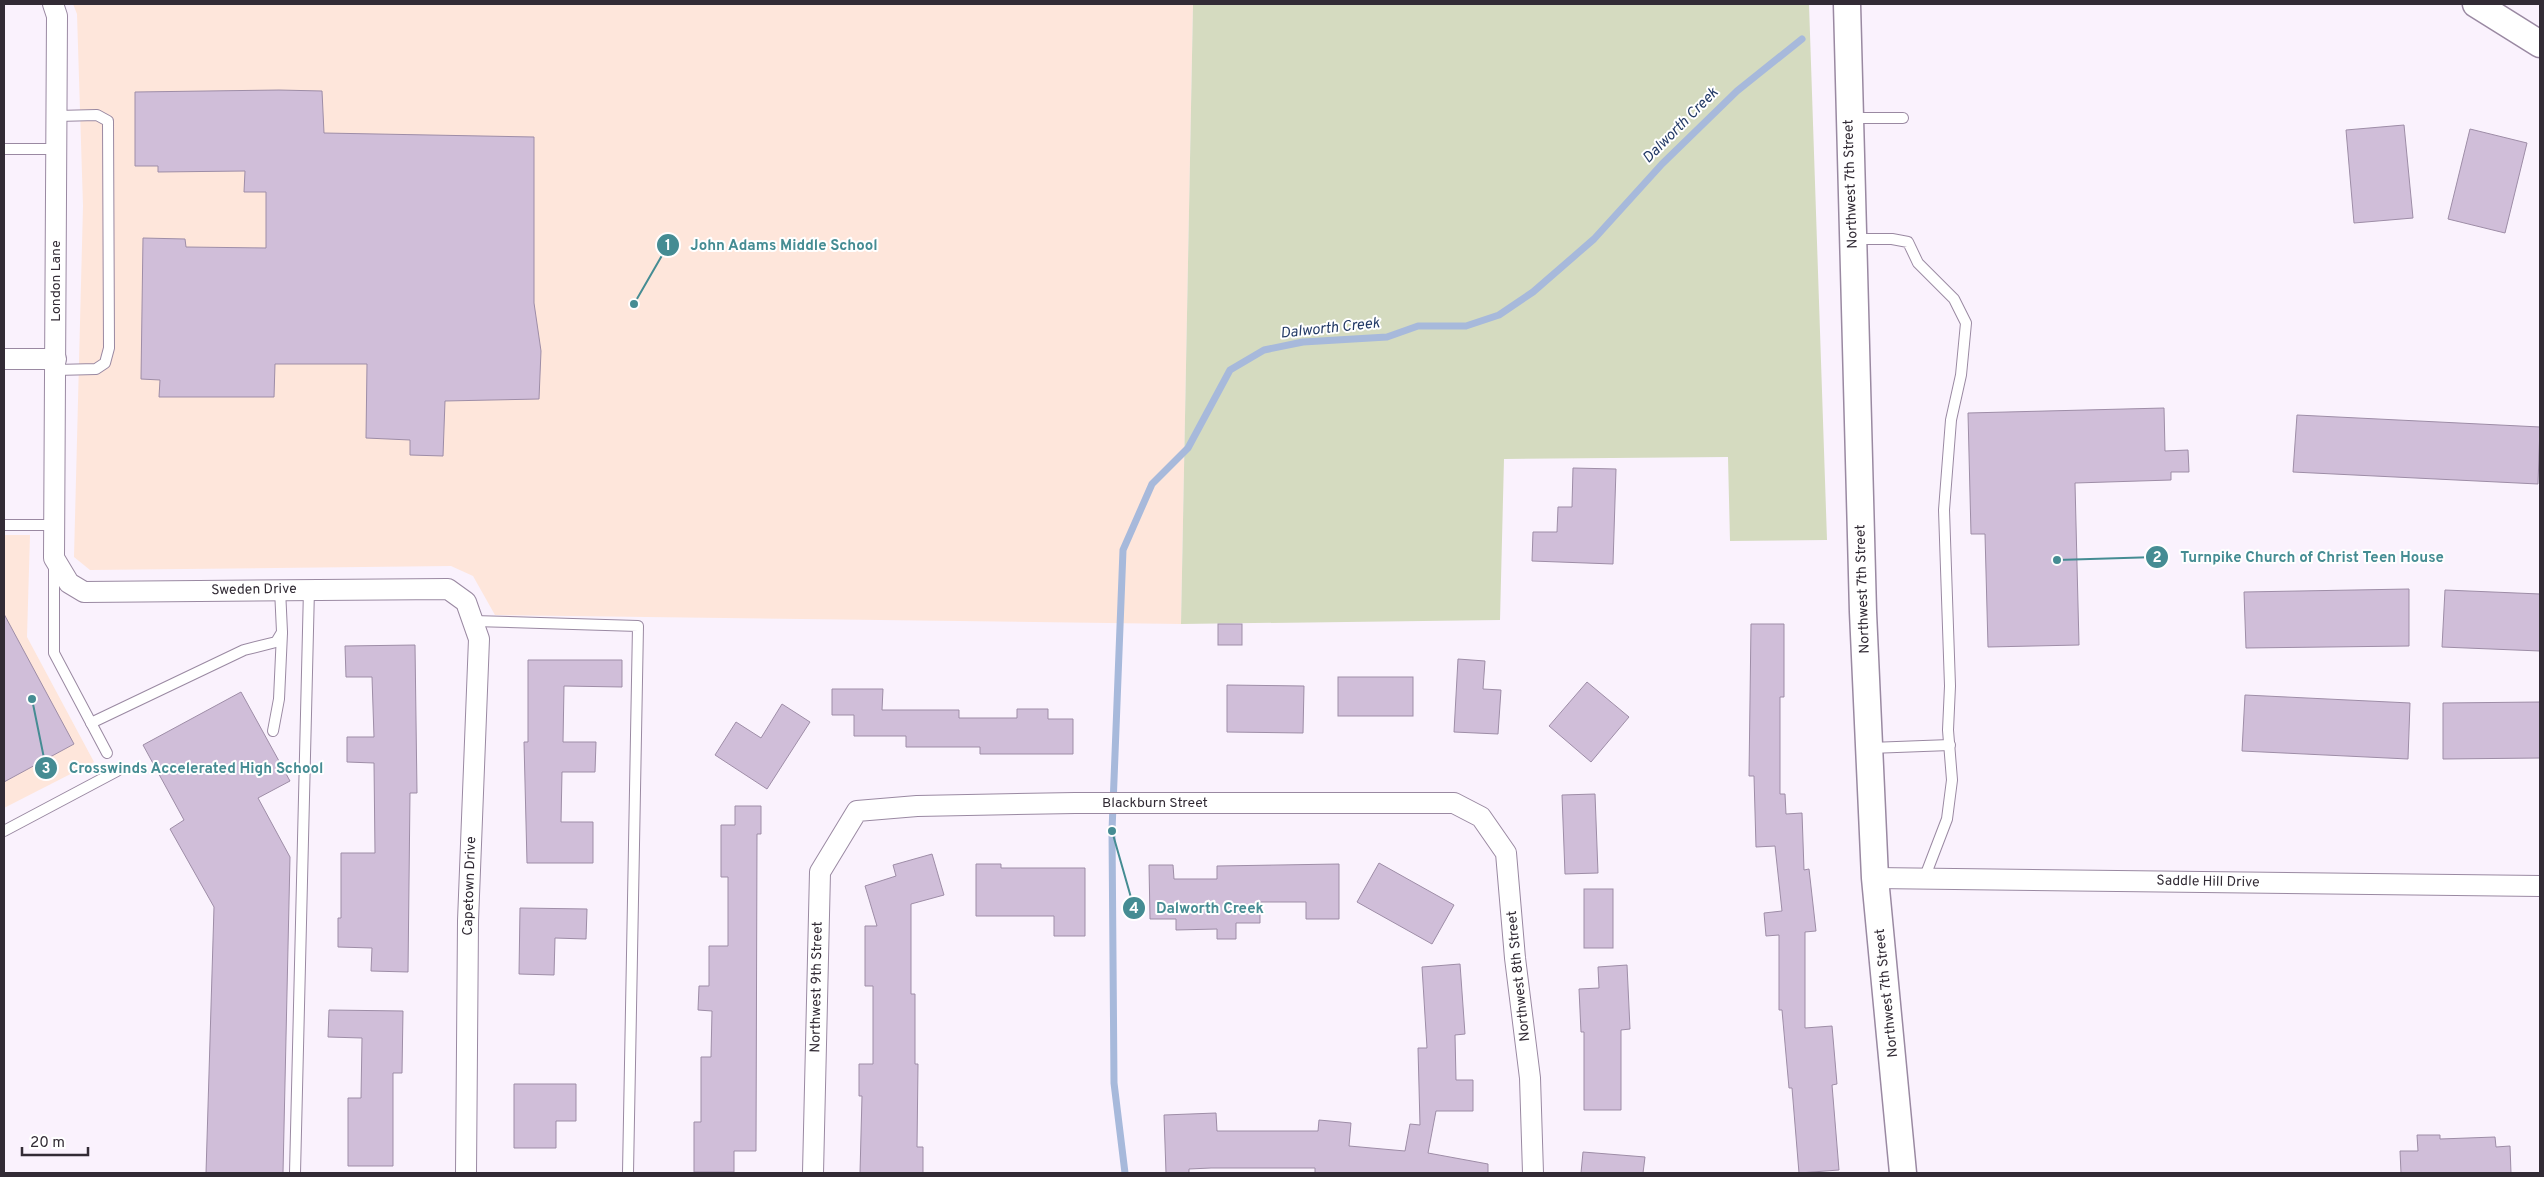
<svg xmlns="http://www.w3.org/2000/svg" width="2544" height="1177" font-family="Overpass,sans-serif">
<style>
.education{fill:#fee6db}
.green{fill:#d5dbc0}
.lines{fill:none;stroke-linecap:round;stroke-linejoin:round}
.stream{stroke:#a7b9db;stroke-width:7}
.building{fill:#d0bed9;stroke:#9e8da7}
.service-casing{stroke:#9a89a2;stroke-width:12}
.minor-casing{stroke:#9a89a2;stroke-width:22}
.tertiary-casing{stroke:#9a89a2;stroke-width:29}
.service{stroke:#fff;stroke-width:10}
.minor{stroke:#fff;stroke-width:20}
.tertiary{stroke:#fff;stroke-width:26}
.labels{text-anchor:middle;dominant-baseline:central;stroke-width:4;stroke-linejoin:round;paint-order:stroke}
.street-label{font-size:14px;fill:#322b35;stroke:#fff}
.water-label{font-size:15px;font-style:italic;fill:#233a66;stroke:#fff}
.leader{fill:none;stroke:#458c93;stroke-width:2}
.callout-dot{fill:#458c93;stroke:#fff;stroke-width:2}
.mark-label{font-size:15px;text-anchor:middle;font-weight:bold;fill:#fff}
.callout-label{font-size:15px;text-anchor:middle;font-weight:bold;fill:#458c93;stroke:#fff;stroke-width:4;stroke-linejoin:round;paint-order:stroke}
</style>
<rect width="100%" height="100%" fill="#faf2fd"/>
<g class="education">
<path d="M 73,4 L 1193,4 L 1181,624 L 495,615 L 473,576 L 451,566 L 90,570 L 74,557 L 83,206 L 77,14 Z"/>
<path d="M 4,535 L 30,535 L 27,637 L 94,762 L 4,808 Z"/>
</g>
<path class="green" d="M 1193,4 L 1809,4 L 1827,540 L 1730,541 L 1728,457 L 1504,459 L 1500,620 L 1181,624 Z"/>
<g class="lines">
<path class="stream" d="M 1125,1173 L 1114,1083 L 1112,831 L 1123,550 L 1152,484 L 1188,448 L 1230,370 L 1264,350 L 1303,342 L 1387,337 L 1418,326 L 1466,326 L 1499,315 L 1533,292 L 1594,239 L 1662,164 L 1737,91 L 1802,39"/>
</g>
<g class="building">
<path d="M 279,90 L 322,91 L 324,133 L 534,137 L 534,303 L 541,351 L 539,399 L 445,401 L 443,456 L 410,455 L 410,440 L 366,438 L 367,364 L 275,364 L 274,397 L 159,397 L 160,380 L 141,379 L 143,238 L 185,239 L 186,247 L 266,248 L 266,192 L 244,192 L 245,171 L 158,172 L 158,166 L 135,166 L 135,92 Z"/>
<path d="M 2404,125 L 2413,218 L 2354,223 L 2346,130 Z"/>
<path d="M 2470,129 L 2527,143 L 2505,233 L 2448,219 Z"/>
<path d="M 2164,408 L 2165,451 L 2188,450 L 2189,472 L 2171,472 L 2171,480 L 2075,483 L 2079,645 L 1988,647 L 1985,534 L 1971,534 L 1968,413 Z"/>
<path d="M 2297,415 L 2540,427 L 2538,484 L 2293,472 Z"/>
<path d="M 1573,468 L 1616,469 L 1613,564 L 1532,561 L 1533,532 L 1557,532 L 1558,507 L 1572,507 Z"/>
<path d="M 2409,589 L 2409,646 L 2246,648 L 2244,592 Z"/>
<path d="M 2445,590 L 2540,594 L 2540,651 L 2442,647 Z"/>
<path d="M 4,614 L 74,744 L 4,782 Z"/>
<rect x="1218" y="624" width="24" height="21"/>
<path d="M 1751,624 L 1784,624 L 1784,697 L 1780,697 L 1780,794 L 1785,794 L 1786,814 L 1802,813 L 1804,870 L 1809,869 L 1816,931 L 1805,932 L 1805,1028 L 1832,1026 L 1837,1084 L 1832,1085 L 1839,1170 L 1799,1173 L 1792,1088 L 1789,1088 L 1782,1010 L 1779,1010 L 1779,935 L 1766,936 L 1764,913 L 1782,911 L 1775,846 L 1756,847 L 1754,776 L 1749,776 Z"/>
<path d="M 415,645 L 417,793 L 410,793 L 408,972 L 371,971 L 372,948 L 338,947 L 338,918 L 341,918 L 341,853 L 375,853 L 374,763 L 347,762 L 347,737 L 374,737 L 372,677 L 346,677 L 345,646 Z"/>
<path d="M 1458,659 L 1485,661 L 1483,689 L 1501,690 L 1498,734 L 1454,732 Z"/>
<path d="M 528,660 L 622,660 L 622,687 L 564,686 L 563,742 L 596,742 L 595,772 L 562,772 L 561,822 L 593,822 L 593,863 L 527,863 L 524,742 L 528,742 Z"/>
<rect x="1338" y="677" width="75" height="39"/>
<path d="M 1587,682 L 1629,717 L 1591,762 L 1549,726 Z"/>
<path d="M 1227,685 L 1304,686 L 1303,733 L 1227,732 Z"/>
<path d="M 832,689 L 883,689 L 882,710 L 959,710 L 959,718 L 1017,718 L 1017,709 L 1048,709 L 1048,719 L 1073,719 L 1073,754 L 980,754 L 980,747 L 906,747 L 906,736 L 854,736 L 854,715 L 832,715 Z"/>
<path d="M 241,692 L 290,781 L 258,798 L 290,857 L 283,1173 L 206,1173 L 214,907 L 170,829 L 184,820 L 143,745 Z"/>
<path d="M 2245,695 L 2410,703 L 2408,759 L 2242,751 Z"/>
<path d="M 2540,702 L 2540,758 L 2443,759 L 2443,703 Z"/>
<path d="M 782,704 L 810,722 L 767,789 L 715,755 L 736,722 L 761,738 Z"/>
<path d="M 1595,794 L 1598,873 L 1565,874 L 1562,795 Z"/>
<path d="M 735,806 L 761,806 L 761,834 L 757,834 L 756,1151 L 734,1151 L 734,1172 L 694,1172 L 694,1122 L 701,1122 L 701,1057 L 711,1057 L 712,1011 L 698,1010 L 699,986 L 709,986 L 709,946 L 728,946 L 728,877 L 721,877 L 721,825 L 735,825 Z"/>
<path d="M 932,854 L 944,895 L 911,904 L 911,994 L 915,994 L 915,1064 L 918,1064 L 917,1147 L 923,1147 L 923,1173 L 860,1173 L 862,1096 L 859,1096 L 859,1064 L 873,1064 L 873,986 L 865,986 L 865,926 L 877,926 L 865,886 L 896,876 L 893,865 Z"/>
<path d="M 1379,863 L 1454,905 L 1432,944 L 1357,902 Z"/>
<path d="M 976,864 L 1001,864 L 1001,868 L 1085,868 L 1085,936 L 1054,936 L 1054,916 L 976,916 Z"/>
<path d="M 1339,864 L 1339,919 L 1306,919 L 1306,902 L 1260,902 L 1260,923 L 1236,923 L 1236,939 L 1217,939 L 1217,929 L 1176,930 L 1176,919 L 1150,919 L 1149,865 L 1173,865 L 1174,879 L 1217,879 L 1217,866 Z"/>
<rect x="1584" y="889" width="29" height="59"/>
<path d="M 520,908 L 587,909 L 586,939 L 555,938 L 554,975 L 519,974 Z"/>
<path d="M 1460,964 L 1465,1034 L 1455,1035 L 1456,1080 L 1473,1080 L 1473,1111 L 1436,1111 L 1428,1153 L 1488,1164 L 1488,1173 L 1315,1173 L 1315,1168 L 1211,1168 L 1189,1169 L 1189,1173 L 1166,1173 L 1164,1115 L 1216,1113 L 1217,1131 L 1318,1131 L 1319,1120 L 1351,1123 L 1349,1146 L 1405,1151 L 1410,1124 L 1420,1125 L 1418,1048 L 1427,1048 L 1422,967 Z"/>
<path d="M 1627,965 L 1630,1029 L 1621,1030 L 1621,1110 L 1584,1110 L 1584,1032 L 1581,1032 L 1579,989 L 1599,988 L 1598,967 Z"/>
<path d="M 329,1010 L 403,1011 L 402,1073 L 393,1073 L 393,1166 L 348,1166 L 348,1098 L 361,1098 L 362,1038 L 328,1037 Z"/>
<path d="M 514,1084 L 576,1084 L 576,1121 L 556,1121 L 556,1148 L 514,1148 Z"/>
<path d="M 2417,1135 L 2440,1135 L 2440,1139 L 2495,1137 L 2496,1147 L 2510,1146 L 2511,1173 L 2401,1173 L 2400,1151 L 2418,1151 Z"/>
<path d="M 1583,1152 L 1645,1157 L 1643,1173 L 1581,1173 Z"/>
</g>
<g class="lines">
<g class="service-casing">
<g id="service">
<path d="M 1851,118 L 1903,118"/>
<path d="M 4,149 L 56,149"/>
<path d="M 1854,239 L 1892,239 L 1908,242 L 1918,263 L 1954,299 L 1966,323 L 1961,375 L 1951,420 L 1944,510 L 1950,686 L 1948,730 L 1952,780 L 1947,819 L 1924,879"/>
<path d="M 56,370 L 96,369 L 105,363 L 109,348 L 108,121 L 97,115 L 57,116"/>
<path d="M 4,525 L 54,525"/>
<path d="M 54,564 L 54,653 L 107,753"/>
<path d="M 473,621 L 638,626 L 628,1173"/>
<path d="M 91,723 L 244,650 L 276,642 L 282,632 L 280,589"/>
<path d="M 273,731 L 279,699 L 282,633"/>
<path d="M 1870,748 L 1950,745"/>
<path d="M 4,831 L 117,771"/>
<path d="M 295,1173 L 309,589"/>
</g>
</g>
<g class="minor-casing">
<g id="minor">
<path d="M 53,4 L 57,16 L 54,558 L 69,583 L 84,592 L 448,589 L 466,602 L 479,639 L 468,921 L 466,1173"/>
<path d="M 4,359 L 56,359"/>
<path d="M 1875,878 L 2540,886"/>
<path d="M 813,1173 L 820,872 L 857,811 L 917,806 L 1075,803 L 1454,803 L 1481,817 L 1506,853 L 1515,958 L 1530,1078 L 1533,1173"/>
</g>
</g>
<g class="tertiary-casing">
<g id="tertiary">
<path d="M 1847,4 L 1863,612 L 1875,878 L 1903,1173"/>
<path d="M 2476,4 L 2540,44"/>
</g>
</g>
<use href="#service" class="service"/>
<use href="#minor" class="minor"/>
<use href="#tertiary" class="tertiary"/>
</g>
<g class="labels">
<g class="street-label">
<text transform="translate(1851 184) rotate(-92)">Northwest 7th Street</text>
<text transform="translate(56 281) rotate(-90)">London Lane</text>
<text transform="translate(1863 589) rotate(-92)">Northwest 7th Street</text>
<text transform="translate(254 590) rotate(-1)">Sweden Drive</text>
<text x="1155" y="803">Blackburn Street</text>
<text transform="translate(2208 882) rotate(1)">Saddle Hill Drive</text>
<text transform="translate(470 886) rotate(-88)">Capetown Drive</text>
<text transform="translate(1519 976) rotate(-96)">Northwest 8th Street</text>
<text transform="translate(817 987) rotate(-89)">Northwest 9th Street</text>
<text transform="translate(1887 993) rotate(-96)">Northwest 7th Street</text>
</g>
<g class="water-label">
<text transform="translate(1681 126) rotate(-45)">Dalworth Creek</text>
<text transform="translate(1330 329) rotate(-6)">Dalworth Creek</text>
</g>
</g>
<path class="leader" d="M634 304L668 245M2057 560L2157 557M32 699L46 768M1112 831L1134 908"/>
<g class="callout-dot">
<circle cx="634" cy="304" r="5"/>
<circle cx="2057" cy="560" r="5"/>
<circle cx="32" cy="699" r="5"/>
<circle cx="1112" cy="831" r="5"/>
<circle cx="668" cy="245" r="12"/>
<circle cx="2157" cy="557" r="12"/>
<circle cx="46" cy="768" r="12"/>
<circle cx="1134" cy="908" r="12"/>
</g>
<g class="mark-label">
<text x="668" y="250">1</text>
<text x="2157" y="562">2</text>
<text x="46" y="773">3</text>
<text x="1134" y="913">4</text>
</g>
<g class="callout-label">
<text x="784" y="250">John Adams Middle School</text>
<text x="2312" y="562">Turnpike Church of Christ Teen House</text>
<text x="196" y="773">Crosswinds Accelerated High School</text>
<text x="1210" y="913">Dalworth Creek</text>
</g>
<rect width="2544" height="1177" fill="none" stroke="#322b35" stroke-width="10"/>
<path d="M22 1147v8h66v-8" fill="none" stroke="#322b35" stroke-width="2.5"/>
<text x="30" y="1147" font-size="15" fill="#322b35" stroke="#ffffff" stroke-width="4" paint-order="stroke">20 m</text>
</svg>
